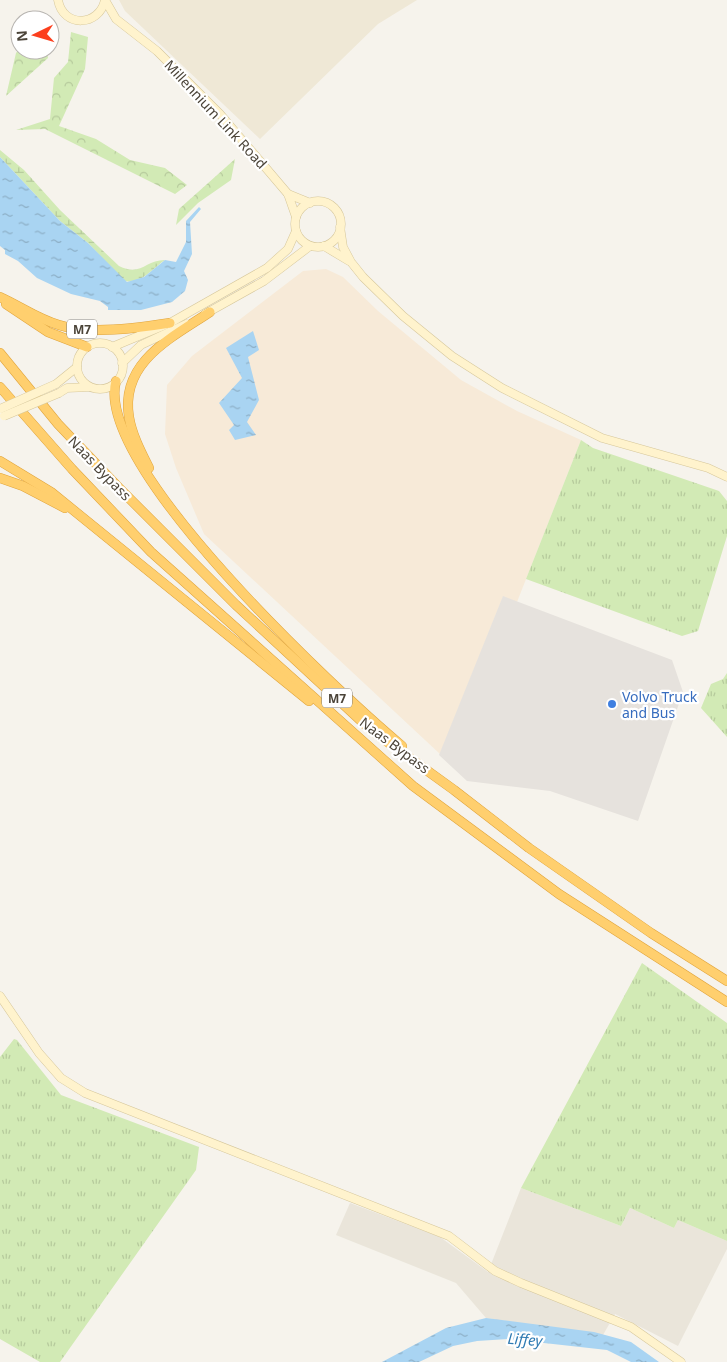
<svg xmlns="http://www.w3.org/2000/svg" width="727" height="1362" font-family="'Noto Sans',sans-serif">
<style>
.residential{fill:#eae5da}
.commercial{fill:#f7ead8}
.industrial{fill:#e6e2dd}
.education{fill:#efe8d6}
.grass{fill:url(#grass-tufts)}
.forest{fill:url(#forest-crowns)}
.wetland{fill:url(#wetland-marsh)}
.water{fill:url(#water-ripples)}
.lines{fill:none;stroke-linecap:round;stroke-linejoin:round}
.secondary-casing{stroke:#d6c79b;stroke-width:9}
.highway-casing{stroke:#e0a43c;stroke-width:10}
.secondary{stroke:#fff3cd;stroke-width:8}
.highway{stroke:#ffcf6e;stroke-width:9}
.secondary-bridge-casing{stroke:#d6c79b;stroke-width:9;stroke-linecap:butt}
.secondary-bridge{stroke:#fff3cd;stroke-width:8}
.shop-dot{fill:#3f7fe0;stroke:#fff;stroke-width:2}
.labels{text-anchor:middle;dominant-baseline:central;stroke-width:4.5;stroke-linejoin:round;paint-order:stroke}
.shield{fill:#fff;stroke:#817c74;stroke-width:1}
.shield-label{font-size:12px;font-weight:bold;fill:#4b4439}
.street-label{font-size:14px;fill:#4b4439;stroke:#fff}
.shop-label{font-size:14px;fill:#366cbe;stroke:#fff;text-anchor:start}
.water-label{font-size:15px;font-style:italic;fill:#2e7ab2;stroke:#fff}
</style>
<defs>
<pattern id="grass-tufts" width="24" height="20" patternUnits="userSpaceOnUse" patternTransform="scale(1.25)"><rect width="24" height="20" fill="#d2eab5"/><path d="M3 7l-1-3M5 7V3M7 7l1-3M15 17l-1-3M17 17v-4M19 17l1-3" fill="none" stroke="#b6ca9c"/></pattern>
<pattern id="forest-crowns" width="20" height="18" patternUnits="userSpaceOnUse" patternTransform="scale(1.25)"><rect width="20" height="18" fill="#d2eab5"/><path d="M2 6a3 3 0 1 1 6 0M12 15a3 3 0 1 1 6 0" fill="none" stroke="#b6ca9c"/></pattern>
<pattern id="wetland-marsh" width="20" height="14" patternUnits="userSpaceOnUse" patternTransform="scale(1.25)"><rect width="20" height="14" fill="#d2eab5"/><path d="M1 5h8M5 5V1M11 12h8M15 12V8" fill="none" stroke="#b6ca9c"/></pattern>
<pattern id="water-ripples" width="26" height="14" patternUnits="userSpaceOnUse" patternTransform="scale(1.25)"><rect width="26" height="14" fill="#a9d4f2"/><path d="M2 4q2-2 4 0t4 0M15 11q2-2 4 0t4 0" fill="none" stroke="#8caec5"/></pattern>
</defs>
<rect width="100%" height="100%" fill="#f6f3ec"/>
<path class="residential" d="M 521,1188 L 621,1226 L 630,1208 L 674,1228 L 678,1220 L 727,1241 L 727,1249 L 678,1346 L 615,1314 L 603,1335 L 486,1318 L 456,1283 L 336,1235 L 350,1203 L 440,1237 L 488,1272 Z"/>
<path class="commercial" d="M 326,269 L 343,277 L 378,311 L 461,380 L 517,411 L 581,440 L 517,602 L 503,597 L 440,754 L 204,534 L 176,468 L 165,434 L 167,385 L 192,356 L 303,271 Z"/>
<path class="industrial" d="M 503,596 L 672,660 L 683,692 L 638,821 L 550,791 L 467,781 L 439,755 Z"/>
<path class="education" d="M 119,0 L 417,0 L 378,24 L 260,139 L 125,11 Z"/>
<g class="grass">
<path d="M 581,440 L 593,448 L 719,491 L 727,501 L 727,536 L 698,631 L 682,636 L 526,579 Z"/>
<path d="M 727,673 L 727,737 L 701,708 L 711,684 L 723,679 Z"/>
<path d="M 642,963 L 727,1023 L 727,1241 L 678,1220 L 674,1228 L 630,1208 L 621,1226 L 521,1188 Z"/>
<path d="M 14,1039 L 17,1040 L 61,1095 L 199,1147 L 196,1170 L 60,1362 L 40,1362 L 0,1339 L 0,1057 Z"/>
</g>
<g class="forest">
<path d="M 71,32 L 88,37 L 85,69 L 59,126 L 96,139 L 130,160 L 165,168 L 187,185 L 175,194 L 45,129 L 16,130 L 50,119 L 54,78 L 68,62 Z"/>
<path d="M 20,48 L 20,50 L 47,50 L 48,58 L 6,96 L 16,53 Z"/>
<path d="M 235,159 L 231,180 L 198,203 L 176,225 L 179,209 Z"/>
</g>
<path class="wetland" d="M 0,150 L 24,170 L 60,210 L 119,266 C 141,277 145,260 165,260 C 153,268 139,287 123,280 L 88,243 L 60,221 L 0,157 Z"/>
<g class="water">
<path d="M 0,157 L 60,221 L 88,243 L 127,282 L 144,277 L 165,260 L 176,262 L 186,242 L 186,221 L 199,207 L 201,209 L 190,222 L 192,254 L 184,271 L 188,280 L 185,291 L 172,302 L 141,310 L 108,310 L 108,307 L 100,301 L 71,294 L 37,278 L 18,261 L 5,254 L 5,250 L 0,246 Z"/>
<path d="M 253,331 L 259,350 L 248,357 L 259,400 L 247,422 L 256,435 L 235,440 L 229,430 L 234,425 L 219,403 L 242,378 L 226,348 Z"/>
<path d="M 486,1318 L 594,1332 L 631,1342 L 659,1362 L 631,1362 L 607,1350 L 508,1339 L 477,1341 L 453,1346 L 419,1362 L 382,1362 L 446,1328 Z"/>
</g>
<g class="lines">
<g class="secondary-casing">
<g id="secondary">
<path d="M 58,0 C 63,28 99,27 105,0"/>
<path d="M 105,0 L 116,19 L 157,51 L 220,114 L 288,194 L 296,217"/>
<path d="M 288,194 L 310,203"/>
<circle cx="318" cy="224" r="23"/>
<path d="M 340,227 L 343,247 L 351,262 L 363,277 L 403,316 L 452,356 L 502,388 L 602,438 L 708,468 L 727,477"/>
<path d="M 324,246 L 349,261"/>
<path d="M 205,314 L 264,281 L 310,246"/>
<circle cx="100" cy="366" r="23"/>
<path d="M 112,347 L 170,323 L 267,268 L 288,249 L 296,231"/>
<path d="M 122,363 L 141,345 L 186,324"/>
<path d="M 56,384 L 77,367"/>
<path d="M 59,393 L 67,388 L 89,387"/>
<path d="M 0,996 L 39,1053 L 61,1078 L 85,1093 L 449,1236 L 495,1271 L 521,1283 L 631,1327 L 681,1362"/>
</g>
</g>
<g class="highway-casing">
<g id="highway">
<path d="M 0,297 C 20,306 38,319 59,325 C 89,335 139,328 170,323"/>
<path d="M 6,304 L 48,332 L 87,347"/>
<path d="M 0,353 L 58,424 L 119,488 L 236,605 L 371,730 L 454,790 L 529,848 L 651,933 L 727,981"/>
<path d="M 116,381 C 93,466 338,692 402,746"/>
<path d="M 0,387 L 72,469 L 151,552 L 413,786 L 559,894 L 727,1002"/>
<path d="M 0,461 L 51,492 L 309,701"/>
<path d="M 149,468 C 141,452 132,435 129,417 C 120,362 171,338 210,312"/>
<path d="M 0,478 L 23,486 L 65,508"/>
</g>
</g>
<use href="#secondary" class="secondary"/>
<use href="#highway" class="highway"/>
<g class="secondary-bridge-casing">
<g id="secondary-bridge">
<path d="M 0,409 L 56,384"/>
<path d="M 4,416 L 59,393"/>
</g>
</g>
<use href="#secondary-bridge" class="secondary-bridge"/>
</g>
<circle class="shop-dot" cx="612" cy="704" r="5"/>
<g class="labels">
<g class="shield">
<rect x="67" y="319.5" width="30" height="19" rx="4"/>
<rect x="322" y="688.5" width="30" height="19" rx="4"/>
</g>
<g class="shield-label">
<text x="82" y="329">M7</text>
<text x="337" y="698">M7</text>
</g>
<g class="street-label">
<text transform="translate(216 114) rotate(47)">Millennium Link Road</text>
<text transform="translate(100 468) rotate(46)">Naas Bypass</text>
<text transform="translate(395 745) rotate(37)">Naas Bypass</text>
</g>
<g class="shop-label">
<text x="622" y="696">Volvo Truck<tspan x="622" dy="16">and Bus</tspan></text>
</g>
<g class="water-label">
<text transform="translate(525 1339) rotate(4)">Liffey</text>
</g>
</g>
<g transform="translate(35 35) rotate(265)"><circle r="24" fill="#ffffff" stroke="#b7b4b0"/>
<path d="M0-4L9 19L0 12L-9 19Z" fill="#fc3f1d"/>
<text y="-8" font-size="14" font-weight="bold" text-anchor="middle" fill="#4b4439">N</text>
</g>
</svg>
